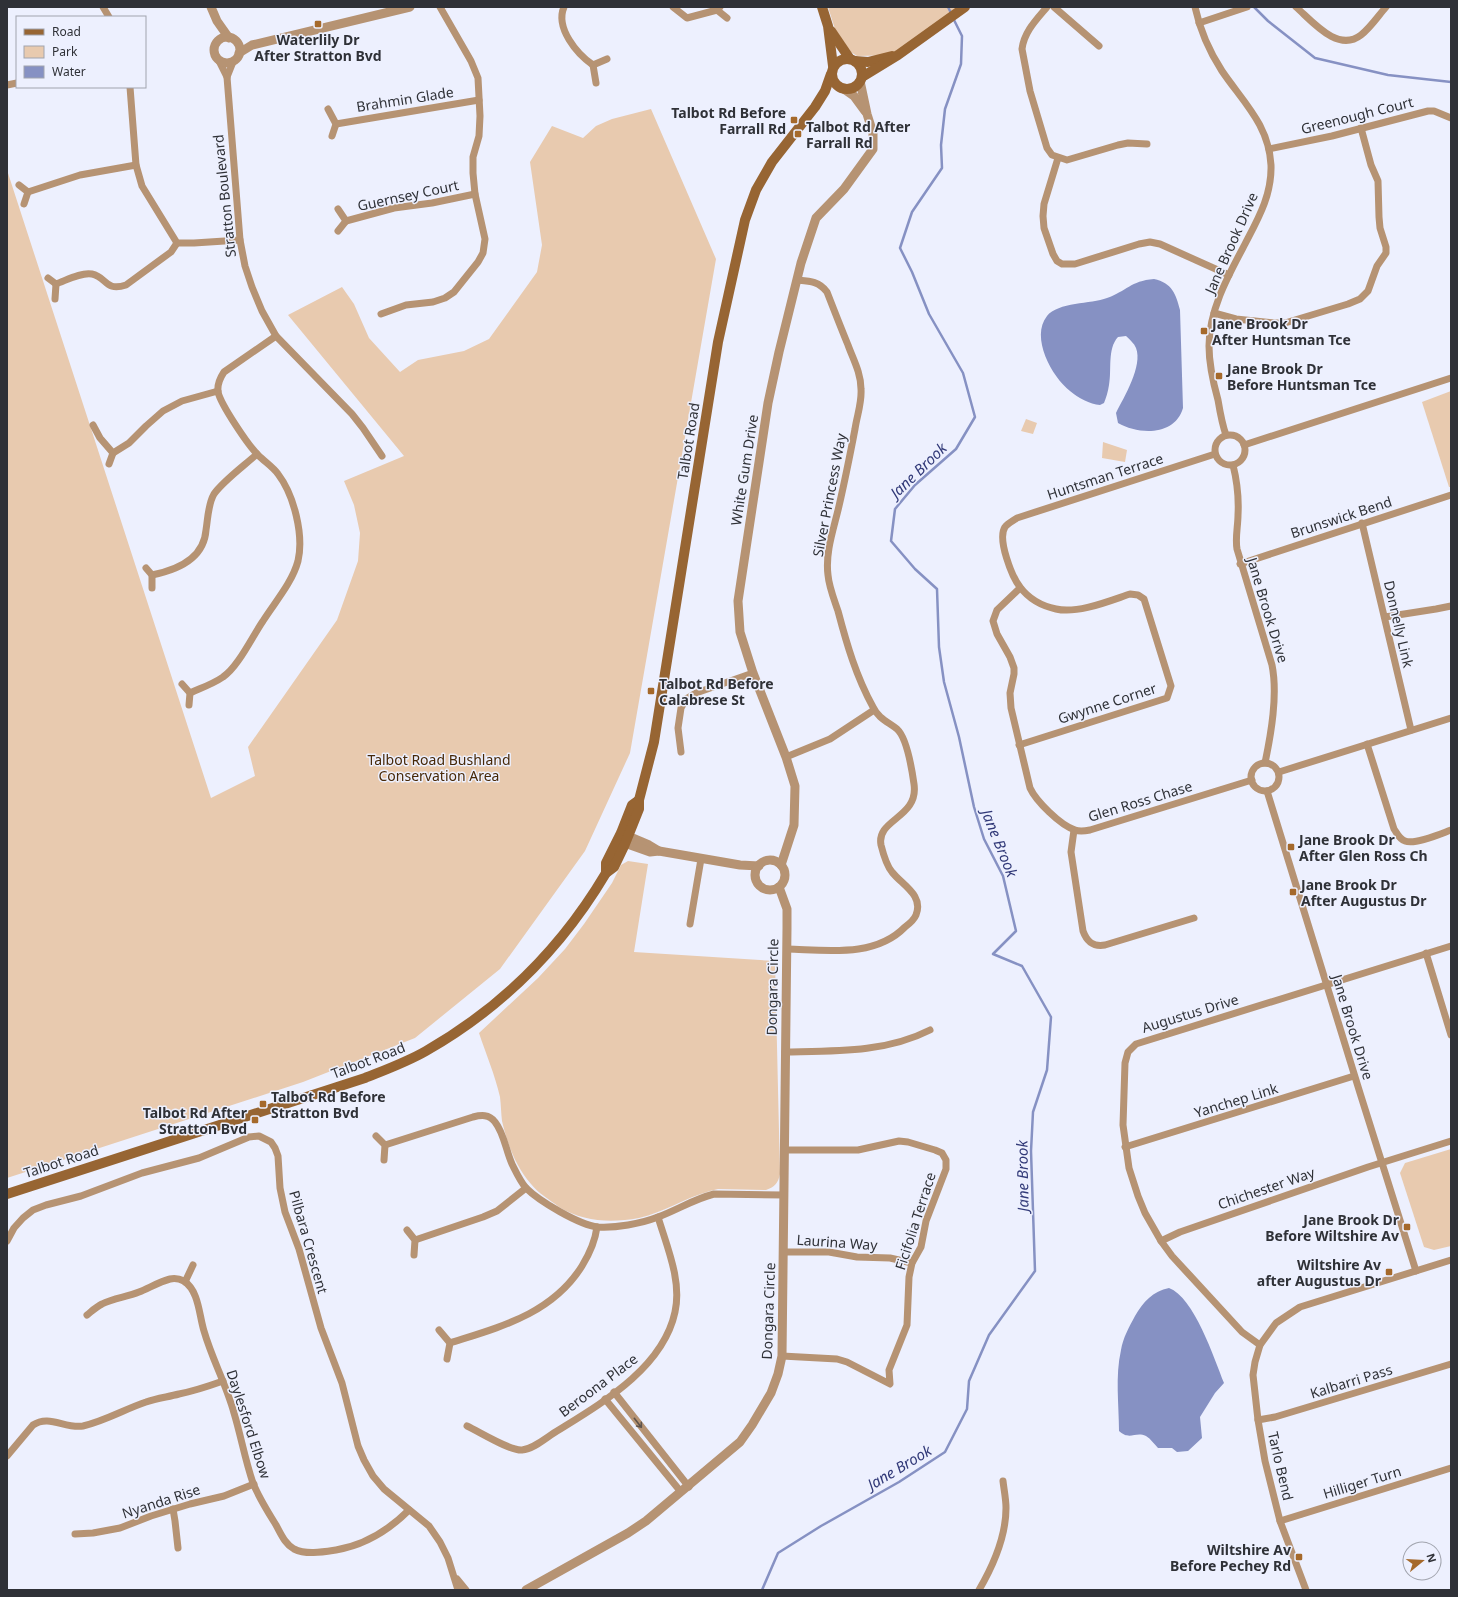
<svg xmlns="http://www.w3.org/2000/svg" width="1458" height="1597" font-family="'Noto Sans',sans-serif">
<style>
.green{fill:#e8caaf}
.water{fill:#8691c3}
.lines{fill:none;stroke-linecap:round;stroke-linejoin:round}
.stream{stroke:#8691c3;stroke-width:2.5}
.minor{stroke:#b69373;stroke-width:7}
.tertiary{stroke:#b69373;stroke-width:9}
.secondary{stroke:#976533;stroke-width:10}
.oneway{stroke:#5e534c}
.poi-dot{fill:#a5692b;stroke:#edf0fe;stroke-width:1.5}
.labels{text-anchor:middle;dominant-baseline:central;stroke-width:3;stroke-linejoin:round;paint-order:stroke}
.poi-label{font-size:14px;font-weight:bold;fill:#2f3137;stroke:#edf0fe;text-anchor:start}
.street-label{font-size:14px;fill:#2f3137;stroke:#edf0fe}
.park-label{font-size:14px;fill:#472807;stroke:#edf0fe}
.water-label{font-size:15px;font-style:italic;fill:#313978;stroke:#edf0fe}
</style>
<rect width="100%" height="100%" fill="#edf0fe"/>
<g class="green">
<path d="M 828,7 L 965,7 L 898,55 L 857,56 L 851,52 L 835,29 Z"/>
<path d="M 651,109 L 716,259 L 630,753 L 585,851 L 500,969 L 415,1038 L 303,1082 L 7,1178 L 7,170 L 211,798 L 255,776 L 248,747 L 337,620 L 358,561 L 360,533 L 354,505 L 344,481 L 404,456 L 288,315 L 342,287 L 354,304 L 369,338 L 400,372 L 418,360 L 464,351 L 489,339 L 537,272 L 542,245 L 530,162 L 552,126 L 583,138 L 596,126 L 612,119 Z"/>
<path d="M 1451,391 L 1451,487 L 1449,487 L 1422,402 Z"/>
<path d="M 1026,419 L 1037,423 L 1033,434 L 1021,431 Z"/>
<path d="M 1103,442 L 1127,450 L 1125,462 L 1102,458 Z"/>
<path d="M 628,861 L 648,864 L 634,952 L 775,961 L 780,1174 C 778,1183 775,1187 766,1190 L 718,1189 L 710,1191 C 685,1198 664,1212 639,1218 C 611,1223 584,1222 559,1207 C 550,1200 538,1193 531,1184 C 516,1167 507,1143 502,1121 C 501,1113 501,1105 500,1097 C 495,1075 486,1054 479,1033 L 538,978 L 565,949 L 584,924 L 612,883 L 621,865 Z"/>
<path d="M 1451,1149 L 1451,1246 L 1434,1250 L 1424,1247 L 1400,1173 L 1405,1163 Z"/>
</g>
<g class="water">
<path d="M 1154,279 C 1172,283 1176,294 1180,310 L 1183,408 C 1175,436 1139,435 1118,423 L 1116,413 C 1124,397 1143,366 1136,348 C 1134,343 1130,340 1126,336 L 1118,337 C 1107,349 1112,370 1109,385 C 1108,392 1106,398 1104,403 L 1100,405 C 1090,404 1078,398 1070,391 C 1052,377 1030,337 1047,316 C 1058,302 1091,304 1107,298 C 1127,291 1130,281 1154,279 Z"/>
<path d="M 1169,1288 C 1194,1297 1214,1358 1224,1383 L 1215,1393 L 1200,1417 L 1202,1438 L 1188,1451 L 1177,1452 L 1172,1448 L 1158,1448 C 1154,1444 1151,1439 1146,1436 C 1135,1431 1130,1441 1119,1431 C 1119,1405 1115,1376 1121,1350 C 1123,1338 1129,1327 1135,1316 C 1143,1302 1153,1291 1169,1288 Z"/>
</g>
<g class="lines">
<g class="stream">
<path d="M 948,7 L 951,13"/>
<path d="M 1254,7 L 1268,21 L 1315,58 L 1388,75 L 1451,82"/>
<path d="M 762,1590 L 778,1553 L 821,1526 L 899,1482 L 945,1452 L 967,1409 L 969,1381 L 989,1335 L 1035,1271 L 1031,1151 L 1033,1112 L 1047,1070 L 1051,1017 L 1022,966 L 993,954 L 1016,931 L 1003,876 L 984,839 L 974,807 L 959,737 L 944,682 L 939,647 L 937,589 L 915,569 L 891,541 L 895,509 L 915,485 L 956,449 L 975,417 L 963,373 L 929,314 L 912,272 L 900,248 L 912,212 L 942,168 L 941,145 L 945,109 L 961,64 L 962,36 L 953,18"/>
</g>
<g class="minor">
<path d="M 103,7 L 109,17"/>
<path d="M 564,7 C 555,28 577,54 593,65 L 607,59"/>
<path d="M 673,7 L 687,18 L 717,10 L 720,7"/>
<path d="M 1047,7 C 1036,20 1024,32 1022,49 L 1030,91 L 1047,148 L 1052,155 L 1067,160 L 1118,145 L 1128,143 L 1147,144"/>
<path d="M 1054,7 L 1099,46"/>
<path d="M 1195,7 C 1200,30 1209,51 1222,71 C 1243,102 1269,125 1271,165 C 1272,195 1258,219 1245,244 C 1228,276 1209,310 1209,346 C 1209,365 1213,382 1218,400 C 1220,412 1222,424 1226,435"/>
<path d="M 1296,7 C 1313,22 1338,53 1361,35 C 1371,27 1378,16 1386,7"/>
<path d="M 717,10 L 727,18"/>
<path d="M 1199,23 L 1247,7"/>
<path d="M 219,61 L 227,77"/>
<path d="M 233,62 L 227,77 L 240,240 L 245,266 L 252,287 L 262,311 L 276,336 L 352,414 L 363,428 L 382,456"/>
<path d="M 593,65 L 596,83"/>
<path d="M 7,85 L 17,83"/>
<path d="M 130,87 L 136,165 L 142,186 L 177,243 L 194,243 L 240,240"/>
<path d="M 328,109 L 336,124 L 332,136"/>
<path d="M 336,124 L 479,100"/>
<path d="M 1269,149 L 1332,136 L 1428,111 L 1434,111 L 1451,118"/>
<path d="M 1058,158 L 1044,204 L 1043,216 L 1044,228 L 1053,254 L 1057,261 L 1062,264 L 1075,264 L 1139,244 L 1150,242 L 1160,244 L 1229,275"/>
<path d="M 19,185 L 28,192 L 24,204"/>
<path d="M 28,192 L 80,175 L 136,165"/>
<path d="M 346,221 L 394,208 L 432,203 L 475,194"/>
<path d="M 338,231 L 346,221 L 338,209"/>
<path d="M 48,278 L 56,284"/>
<path d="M 56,284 C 67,280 81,272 92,274 C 107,277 105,292 126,285 L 171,252 L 177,243"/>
<path d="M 55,299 L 56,284"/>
<path d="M 1214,313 L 1236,319 L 1274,323 L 1285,323 L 1348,304 L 1360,299 L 1368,291 L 1377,266 L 1386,253 L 1386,247 L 1380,228 L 1379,217 L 1378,181 L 1371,165 L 1361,128"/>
<path d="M 381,314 L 406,305 L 433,302 L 445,298 L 454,292 L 478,262 L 483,253 L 485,239 L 475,194 L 473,173 L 473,157 L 479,136 L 480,116 L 478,78 L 471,61 L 440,7"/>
<path d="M 93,425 L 100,438 L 113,453 L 129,443 L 146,426 L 163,411 L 182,401 L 218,391"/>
<circle cx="1230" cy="450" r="15"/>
<path d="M 1244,445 L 1451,378"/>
<path d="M 109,464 L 113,453"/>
<path d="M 1233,465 C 1237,481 1239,497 1238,515 C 1238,526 1235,538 1237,549 L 1272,665 C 1278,695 1271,734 1265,763"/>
<path d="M 1362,523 L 1411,730"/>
<path d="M 1240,564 L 1451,495"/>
<path d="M 146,568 L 152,575 L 152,588"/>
<path d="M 152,575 C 177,570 204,559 206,530 C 208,518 208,504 214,494 C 223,481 245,465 257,454"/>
<path d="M 1020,588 L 997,610 L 993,621 L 997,634 L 1010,657 L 1014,668 L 1014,674 L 1010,693 L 1011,708 L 1030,788 C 1036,801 1060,825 1075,830 C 1080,832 1085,831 1090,830 L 1252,780"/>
<path d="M 1385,617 L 1436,609 L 1451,606"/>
<path d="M 182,684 L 190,693 L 189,705"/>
<path d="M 190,693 C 201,688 213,684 223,677 C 238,667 252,637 263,621 C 275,602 292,583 298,561 C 304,535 294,495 278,474 C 273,467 265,462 258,455 C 248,445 221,405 218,392 C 217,384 220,378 224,372 L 276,336"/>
<path d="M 1367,744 L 1394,829 C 1397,833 1399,839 1405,841 C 1415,845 1440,834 1451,830"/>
<path d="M 1019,745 L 1167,698 L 1171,686 L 1144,599 L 1138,595 L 1130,594 C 1109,601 1078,614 1056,609 C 1042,606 1029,599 1020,587 C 1012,577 997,539 1005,527 C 1008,523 1013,521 1017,518 L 1215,454"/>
<path d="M 681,752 L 678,728 L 681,708 L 686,699 L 696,693 L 753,673"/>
<path d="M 786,757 L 830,739 L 874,710"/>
<circle cx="1265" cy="777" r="14"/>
<path d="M 1279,772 L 1451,718"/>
<path d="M 1267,791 L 1360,1093 L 1416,1271"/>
<path d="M 1074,830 L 1071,852 L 1083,931 C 1087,942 1093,947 1105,945 L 1194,918"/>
<path d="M 690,924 L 701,859"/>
<path d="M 787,949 C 826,950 875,958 905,927 C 909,924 914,920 916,915 C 924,895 902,885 892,872 C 886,865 883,853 881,845 C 876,819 919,818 914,784 C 912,770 907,738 897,729 C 888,722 878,718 873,707 C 856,676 847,645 838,611 C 834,599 829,587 828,575 C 825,552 834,528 839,506 C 845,480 850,455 855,429 C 857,415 862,403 861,389 C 861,373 853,359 848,345 C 841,328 834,310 827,292 C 819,281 809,281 797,280"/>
<path d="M 1426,953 L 1451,1035"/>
<path d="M 785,1052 C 834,1051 885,1053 930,1030"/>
<path d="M 376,1136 L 385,1145 L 384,1160"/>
<path d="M 385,1145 L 473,1117 C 481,1115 489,1114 495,1122 C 504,1133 506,1151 512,1164 C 516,1172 520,1181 526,1188 C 539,1201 579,1225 598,1227 C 616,1228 640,1224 658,1217 C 677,1210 694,1199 714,1194 L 784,1195"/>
<path d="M 1125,1147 L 1354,1076"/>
<path d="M 407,1230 L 415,1240 L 414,1255"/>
<path d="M 415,1240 L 483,1217 L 497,1211 L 526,1188"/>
<path d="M 7,1241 L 14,1228 L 23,1218 L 33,1210 L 46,1205 L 81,1196 L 142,1173 L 199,1158 L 249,1137 L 259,1136 L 271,1142 L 275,1148 L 278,1156 L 280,1188 L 285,1212 L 299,1249 L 321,1328 L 342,1383 L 358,1446 L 364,1460 L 373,1476 L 384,1489 L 429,1526 L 440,1542 L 448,1558 L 458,1590"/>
<path d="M 1161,1241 L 1180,1232 L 1368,1167 L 1451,1141"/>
<path d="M 784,1252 L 829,1252 L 857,1257 L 890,1258 L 912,1263"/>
<path d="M 185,1282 L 193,1265"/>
<path d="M 87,1315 C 92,1311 96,1307 102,1304 C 113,1298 127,1297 139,1292 C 149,1288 159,1282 170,1279 C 174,1278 180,1279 184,1281 C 199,1291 199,1315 204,1331 C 212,1359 226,1384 234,1413 C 241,1436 245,1460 253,1483 C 259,1498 268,1512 276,1525 C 281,1534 285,1544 294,1549 C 306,1555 323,1552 336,1550 C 365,1545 388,1531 409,1510"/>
<path d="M 439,1330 L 450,1343 L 447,1359"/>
<path d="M 450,1343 C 500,1327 552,1314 582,1266 C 590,1253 595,1242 597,1227"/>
<path d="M 1260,1345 L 1242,1332 L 1172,1256 L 1161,1241 L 1145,1213 L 1138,1196 L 1129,1168 L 1123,1125 L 1125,1063 L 1128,1052 L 1136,1044 L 1451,946"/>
<path d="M 782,1356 L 837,1359 L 847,1362 L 890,1384 L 889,1370 L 907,1325 L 909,1277 L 912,1263 L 921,1247 L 926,1221 L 946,1169 L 946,1160 L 942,1153 L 935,1150 L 908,1142 L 899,1141 L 858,1150 L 785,1150"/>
<path d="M 614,1392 L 689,1487"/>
<path d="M 605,1399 L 681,1492"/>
<path d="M 1258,1420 L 1275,1417 L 1451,1364"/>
<path d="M 467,1426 C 480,1432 510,1451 522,1450 C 534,1449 547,1437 557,1431 C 602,1403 663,1368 675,1312 C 682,1281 667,1247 658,1217"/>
<path d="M 7,1456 L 33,1425 C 49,1414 65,1429 83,1426 C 105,1421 125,1409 146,1402 C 157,1398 168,1397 179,1394 C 194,1391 209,1386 223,1381"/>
<path d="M 173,1509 L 175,1521 L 178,1548"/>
<path d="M 1280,1521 L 1451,1468"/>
<path d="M 75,1534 L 93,1533 L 120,1528 L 151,1516 L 190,1504 L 224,1496 L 254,1484"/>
<path d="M 457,1579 L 466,1590"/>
<path d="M 979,1590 C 993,1566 1006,1537 1006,1508 C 1006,1499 1004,1490 1003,1481"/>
<path d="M 1306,1590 L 1280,1521 L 1265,1461 L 1258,1420 L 1253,1375 L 1255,1362 L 1260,1345 L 1276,1323 L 1300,1307 L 1451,1260"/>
</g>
<g class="tertiary">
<path d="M 211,7 L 217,21 L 229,38"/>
<circle cx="227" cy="50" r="13"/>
<path d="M 239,53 L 252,45 L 410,7"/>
<path d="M 844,89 L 854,96 L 865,111"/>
<path d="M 623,834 L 649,845 L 659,851"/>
<path d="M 619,841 L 650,852 L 659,851 L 740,865 L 759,866"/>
<circle cx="770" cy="875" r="15"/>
<path d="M 781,865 L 794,825 L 795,786 L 786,757 L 753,673 L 740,632 L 738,601 L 768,403 L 779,352 L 801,263 L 816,218 L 844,189 L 873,149 L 873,133 L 867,114 L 860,81"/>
<path d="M 526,1590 L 628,1533 L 646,1521 L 740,1442 L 752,1425 L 771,1393 L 778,1374 L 782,1356 L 787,928 L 787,909 L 779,887"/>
</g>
<g class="secondary">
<path d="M 822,7 L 828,26 L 833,66"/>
<path d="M 831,31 L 850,59"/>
<circle cx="847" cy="74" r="15"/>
<path d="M 855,61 L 868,62 L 892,56"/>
<path d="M 862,77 L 898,55 L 965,7"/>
<path d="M 606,873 L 606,863 L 621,833 L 632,805 L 639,800"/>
<path d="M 7,1194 L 365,1078 C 385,1070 407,1062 426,1051 C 503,1007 561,949 606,873 L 614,867 L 625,844 L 639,809 L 639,800 L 654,742 L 718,342 L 745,220 L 756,190 L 772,162 L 815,107 L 825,91 L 831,74"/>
</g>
</g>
<defs><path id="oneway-shaft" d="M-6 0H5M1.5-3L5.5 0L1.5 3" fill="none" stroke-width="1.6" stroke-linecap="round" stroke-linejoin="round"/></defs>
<use class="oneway" href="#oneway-shaft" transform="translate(638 1423) rotate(52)"/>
<g class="poi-dot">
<rect x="314" y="20" width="8" height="8" rx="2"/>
<rect x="790" y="116" width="8" height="8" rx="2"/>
<rect x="794" y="130" width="8" height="8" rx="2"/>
<rect x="1200" y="327" width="8" height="8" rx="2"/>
<rect x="1215" y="372" width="8" height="8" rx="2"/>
<rect x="647" y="687" width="8" height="8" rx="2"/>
<rect x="1287" y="843" width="8" height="8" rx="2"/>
<rect x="1289" y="888" width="8" height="8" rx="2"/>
<rect x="259" y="1100" width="8" height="8" rx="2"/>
<rect x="251" y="1116" width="8" height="8" rx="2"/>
<rect x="1403" y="1223" width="8" height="8" rx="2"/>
<rect x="1385" y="1268" width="8" height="8" rx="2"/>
<rect x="1295" y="1553" width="8" height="8" rx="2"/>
</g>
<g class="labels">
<g class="poi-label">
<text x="318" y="39" text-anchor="middle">Waterlily Dr<tspan x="318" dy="16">After Stratton Bvd</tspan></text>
<text x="786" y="112" text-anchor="end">Talbot Rd Before<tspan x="786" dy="16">Farrall Rd</tspan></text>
<text x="806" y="126">Talbot Rd After<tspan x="806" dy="16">Farrall Rd</tspan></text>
<text x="1212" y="323">Jane Brook Dr<tspan x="1212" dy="16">After Huntsman Tce</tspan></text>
<text x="1227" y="368">Jane Brook Dr<tspan x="1227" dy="16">Before Huntsman Tce</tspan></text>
<text x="659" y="683">Talbot Rd Before<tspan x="659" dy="16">Calabrese St</tspan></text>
<text x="1299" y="839">Jane Brook Dr<tspan x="1299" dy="16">After Glen Ross Ch</tspan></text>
<text x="1301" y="884">Jane Brook Dr<tspan x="1301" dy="16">After Augustus Dr</tspan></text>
<text x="271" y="1096">Talbot Rd Before<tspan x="271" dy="16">Stratton Bvd</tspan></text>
<text x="247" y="1112" text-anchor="end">Talbot Rd After<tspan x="247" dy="16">Stratton Bvd</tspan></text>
<text x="1399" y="1219" text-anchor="end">Jane Brook Dr<tspan x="1399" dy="16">Before Wiltshire Av</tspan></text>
<text x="1381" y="1264" text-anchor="end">Wiltshire Av<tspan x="1381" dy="16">after Augustus Dr</tspan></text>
<text x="1291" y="1549" text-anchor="end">Wiltshire Av<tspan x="1291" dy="16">Before Pechey Rd</tspan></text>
</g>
<g class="street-label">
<text transform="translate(405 99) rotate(-9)">Brahmin Glade</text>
<text transform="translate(1357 115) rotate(-14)">Greenough Court</text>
<text transform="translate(408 195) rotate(-12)">Guernsey Court</text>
<text transform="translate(224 196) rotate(-96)">Stratton Boulevard</text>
<text transform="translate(1231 243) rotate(-66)">Jane Brook Drive</text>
<text transform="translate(688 441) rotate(-81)">Talbot Road</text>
<text transform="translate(744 470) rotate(-81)">White Gum Drive</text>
<text transform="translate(1105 476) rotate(-18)">Huntsman Terrace</text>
<text transform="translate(829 495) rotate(-79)">Silver Princess Way</text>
<text transform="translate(1341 517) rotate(-18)">Brunswick Bend</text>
<text transform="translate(1268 610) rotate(73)">Jane Brook Drive</text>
<text transform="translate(1399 624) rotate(77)">Donnelly Link</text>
<text transform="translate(1107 703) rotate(-18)">Gwynne Corner</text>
<text transform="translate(1140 801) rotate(-17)">Glen Ross Chase</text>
<text transform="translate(772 987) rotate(-89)">Dongara Circle</text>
<text transform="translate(1190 1013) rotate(-17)">Augustus Drive</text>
<text transform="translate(1353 1027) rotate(73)">Jane Brook Drive</text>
<text transform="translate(368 1060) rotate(-21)">Talbot Road</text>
<text transform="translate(1236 1100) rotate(-17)">Yanchep Link</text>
<text transform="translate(61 1161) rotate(-18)">Talbot Road</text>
<text transform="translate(1266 1188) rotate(-19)">Chichester Way</text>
<text transform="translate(915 1221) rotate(-72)">Ficifolia Terrace</text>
<text transform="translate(309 1242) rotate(74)">Pilbara Crescent</text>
<text transform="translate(837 1242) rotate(4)">Laurina Way</text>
<text transform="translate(768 1311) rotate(-88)">Dongara Circle</text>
<text transform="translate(1351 1381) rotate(-17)">Kalbarri Pass</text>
<text transform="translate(598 1385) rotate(-37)">Beroona Place</text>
<text transform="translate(249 1424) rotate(72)">Daylesford Elbow</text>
<text transform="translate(1281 1466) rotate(77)">Tarlo Bend</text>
<text transform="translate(1362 1482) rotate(-17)">Hilliger Turn</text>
<text transform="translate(161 1501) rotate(-18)">Nyanda Rise</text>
</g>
<g class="park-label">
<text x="439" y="759">Talbot Road Bushland<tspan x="439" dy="16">Conservation Area</tspan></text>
</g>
<g class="water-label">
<text transform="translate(918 470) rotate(-44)">Jane Brook</text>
<text transform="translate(1000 843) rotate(68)">Jane Brook</text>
<text transform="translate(1022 1176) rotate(-91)">Jane Brook</text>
<text transform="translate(899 1467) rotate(-31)">Jane Brook</text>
</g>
</g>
<rect width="1458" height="1597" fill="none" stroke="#2f3137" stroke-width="16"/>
<rect x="16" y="16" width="130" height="72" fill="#edf0fe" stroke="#a1a4ae"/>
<rect x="24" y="29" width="20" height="6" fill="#976533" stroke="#a1a4ae"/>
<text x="52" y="36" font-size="12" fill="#2f3137">Road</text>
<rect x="24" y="46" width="20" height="12" fill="#e8caaf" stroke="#a1a4ae"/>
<text x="52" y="56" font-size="12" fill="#2f3137">Park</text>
<rect x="24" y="66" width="20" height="12" fill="#8691c3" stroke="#a1a4ae"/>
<text x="52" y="76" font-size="12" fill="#2f3137">Water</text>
<g transform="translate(1422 1561) rotate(72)"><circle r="19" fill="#edf0fe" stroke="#a1a4ae"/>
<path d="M0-3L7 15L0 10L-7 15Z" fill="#a5692b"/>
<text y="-6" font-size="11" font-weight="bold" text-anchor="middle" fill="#2f3137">N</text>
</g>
</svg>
